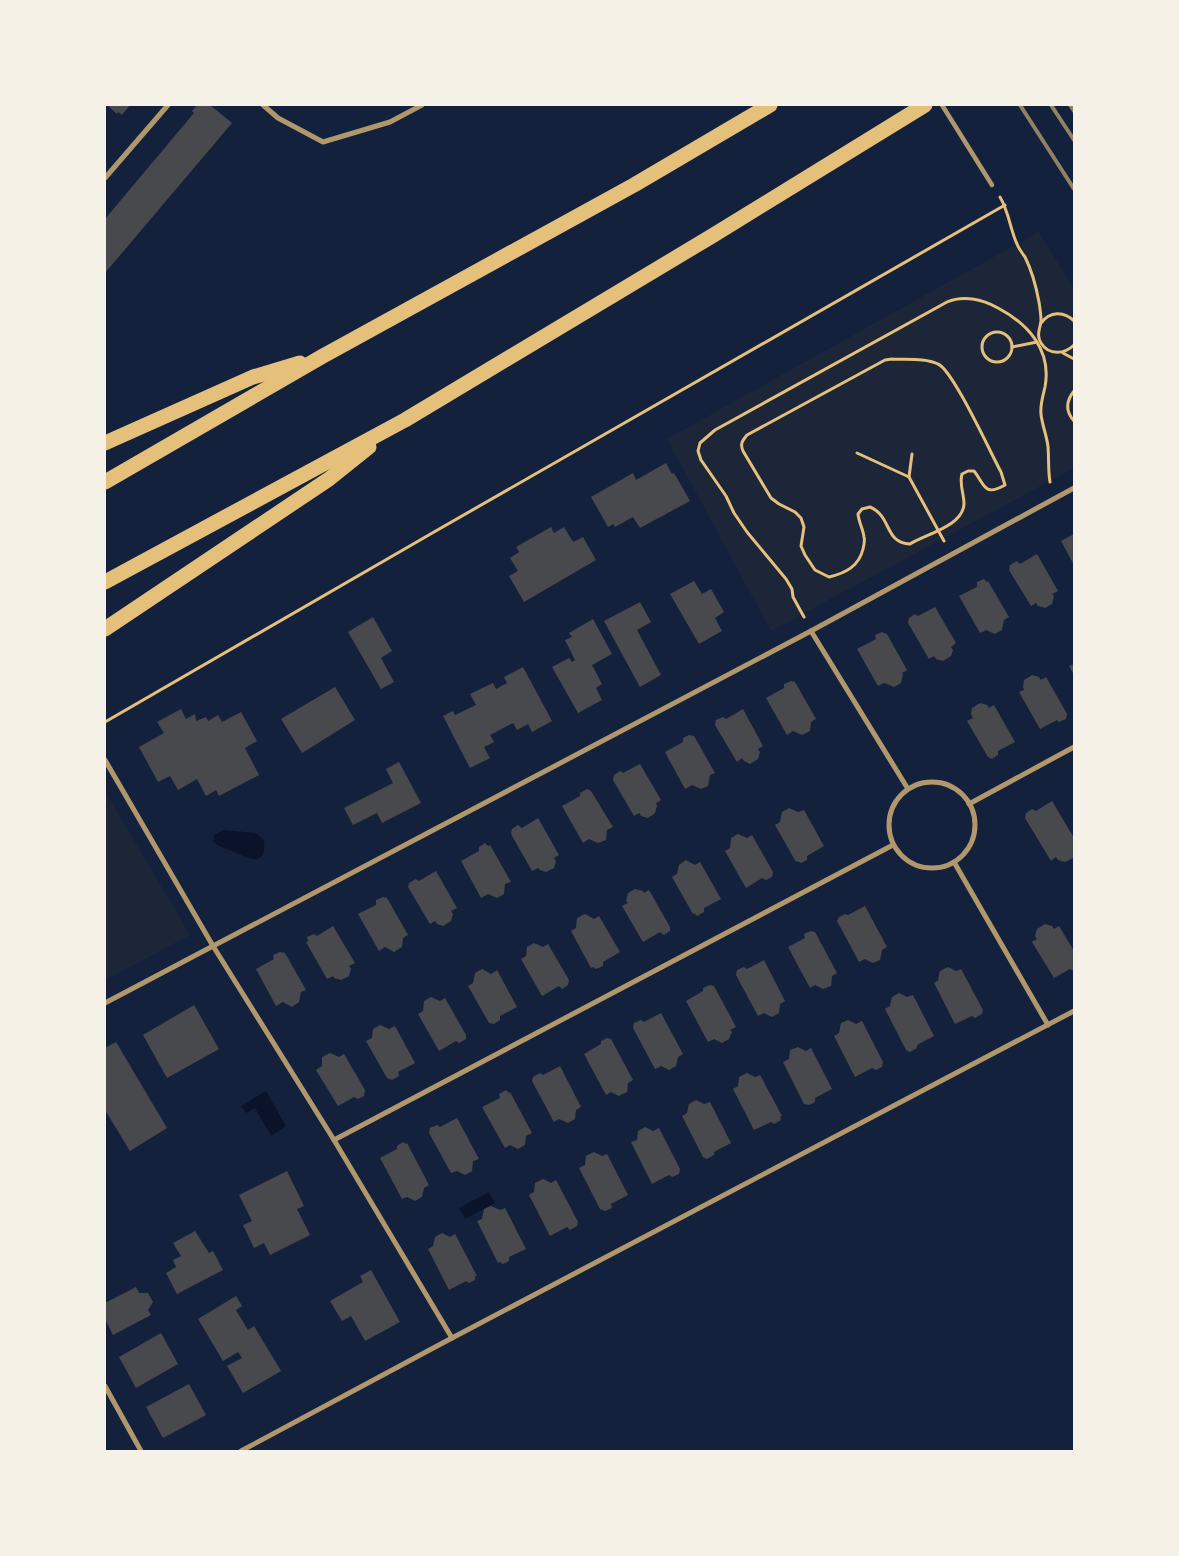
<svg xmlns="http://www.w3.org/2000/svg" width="1179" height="1556" font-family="Jost,sans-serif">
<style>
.green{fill:#1d2539}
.water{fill:#0b132b}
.building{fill:#48494c}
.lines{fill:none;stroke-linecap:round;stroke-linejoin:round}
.path{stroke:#e5c07b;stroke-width:3}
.pedestrian{stroke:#b1986c;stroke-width:4.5}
.minor{stroke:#b1986c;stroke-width:5}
.motorway{stroke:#e5c07b;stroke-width:15}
.rail{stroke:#918062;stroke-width:4}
</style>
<rect width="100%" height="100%" fill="#14213d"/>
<g class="green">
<path d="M 1038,232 L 1074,288 L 1074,468 L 771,631 L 667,439 Z"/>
<path d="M 105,791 L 190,935 L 105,980 Z"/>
</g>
<g class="water">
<path d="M 223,830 L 256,833 L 264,840 C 267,869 247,858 232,851 C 225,848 219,847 213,842 L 214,835 Z"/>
<path d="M 266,1091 L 286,1126 L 271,1136 L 255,1108 L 246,1113 L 241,1106 Z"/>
<path d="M 489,1192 L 495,1203 L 465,1219 L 459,1208 Z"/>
</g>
<g class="building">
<path d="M 107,105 L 130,105 L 122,115 L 118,112 L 117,114 Z"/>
<path d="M 197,105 L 210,105 L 232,123 L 105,273 L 105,219 L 194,113 L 192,111 Z"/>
<path d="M 666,463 L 672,474 L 674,473 L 690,501 L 640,528 L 633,517 L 615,527 L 613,524 L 608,527 L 591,497 L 633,473 L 636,480 Z"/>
<path d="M 551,527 L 554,533 L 564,527 L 573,542 L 583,537 L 596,560 L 524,602 L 509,576 L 518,571 L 510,558 L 519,552 L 516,547 Z"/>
<path d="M 1074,534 L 1074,565 L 1061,541 Z"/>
<path d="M 1037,554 L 1058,591 L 1052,594 L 1054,596 L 1052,604 L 1045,608 L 1038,606 L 1036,603 L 1031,606 L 1009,570 L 1010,565 L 1017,561 L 1020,564 Z"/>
<path d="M 984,579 L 987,582 L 988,581 L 1009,617 L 1004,620 L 1002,630 L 995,634 L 986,630 L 980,633 L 959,596 L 977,587 L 977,582 Z"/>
<path d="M 694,581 L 702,594 L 711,589 L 724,612 L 715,618 L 722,631 L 699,644 L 670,594 Z"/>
<path d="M 640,602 L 651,622 L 637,630 L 661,675 L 640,687 L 604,621 Z"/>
<path d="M 935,607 L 956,643 L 951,647 L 953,650 L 951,656 L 943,661 L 936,659 L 934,656 L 929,659 L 908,623 L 909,618 L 915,614 L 918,616 Z"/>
<path d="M 373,617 L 392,651 L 381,658 L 394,682 L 381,689 L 348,632 Z"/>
<path d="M 593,619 L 612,654 L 592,665 L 602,684 L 596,688 L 602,700 L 578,713 L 552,667 L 569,658 L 572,662 L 575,660 L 565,640 L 572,637 L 569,633 Z"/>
<path d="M 882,632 L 887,634 L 907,670 L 902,673 L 903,674 L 901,683 L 894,687 L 884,683 L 878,686 L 857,649 L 876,639 L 875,635 Z"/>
<path d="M 1074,664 L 1074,675 L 1069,666 Z"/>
<path d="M 523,667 L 552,721 L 532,732 L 528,724 L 517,730 L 513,723 L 490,735 L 494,742 L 484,747 L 490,758 L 470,768 L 443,716 L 453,711 L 455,715 L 476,705 L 470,694 L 493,683 L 496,689 L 507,683 L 504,677 Z"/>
<path d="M 1032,675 L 1039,677 L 1041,680 L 1046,677 L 1067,714 L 1066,719 L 1059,722 L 1057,720 L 1040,729 L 1019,692 L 1024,690 L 1023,687 L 1024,680 Z"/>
<path d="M 791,681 L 795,682 L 816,719 L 811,722 L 810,731 L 802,735 L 793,731 L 787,735 L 766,698 L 784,688 L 784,684 Z"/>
<path d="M 335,687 L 355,720 L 302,753 L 281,719 Z"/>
<path d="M 980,703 L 987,705 L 989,708 L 994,705 L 1015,742 L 998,751 L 998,755 L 992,759 L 988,757 L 967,721 L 973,718 L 971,714 L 972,708 Z"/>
<path d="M 181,709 L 186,719 L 195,714 L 196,721 L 206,717 L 208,721 L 218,715 L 222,722 L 241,712 L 257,741 L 245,748 L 259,775 L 219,796 L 216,790 L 206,796 L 197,779 L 178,790 L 170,776 L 158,782 L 139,747 L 164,733 L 157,722 Z"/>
<path d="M 743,709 L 763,746 L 758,749 L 760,752 L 758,759 L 750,764 L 744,761 L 742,758 L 737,762 L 715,725 L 716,720 L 723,717 L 726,719 Z"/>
<path d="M 689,735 L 694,736 L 715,773 L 710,775 L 708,786 L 701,789 L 692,785 L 685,789 L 665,752 L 683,742 L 683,738 Z"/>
<path d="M 399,762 L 421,803 L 382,823 L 377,813 L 353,825 L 344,808 L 393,783 L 386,769 Z"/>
<path d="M 640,764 L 661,800 L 656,803 L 657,806 L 655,813 L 648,818 L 641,816 L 639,813 L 634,816 L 613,780 L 614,775 L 620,771 L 623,773 Z"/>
<path d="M 587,789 L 591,791 L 613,827 L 607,830 L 606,840 L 598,843 L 589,839 L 583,843 L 562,806 L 580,796 L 580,793 Z"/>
<path d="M 1052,801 L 1074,838 L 1073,858 L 1065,862 L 1058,860 L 1056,857 L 1051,861 L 1025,818 L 1026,813 L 1032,809 L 1036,811 Z"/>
<path d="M 789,808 L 798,812 L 804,810 L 824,846 L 807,856 L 807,860 L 801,863 L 797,861 L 796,862 L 775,825 L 780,822 L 782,812 Z"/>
<path d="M 538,818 L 559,855 L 554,858 L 556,861 L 554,868 L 546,872 L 540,870 L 538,868 L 532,871 L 511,834 L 512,829 L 518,825 L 522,828 Z"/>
<path d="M 738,834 L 747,838 L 752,835 L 773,872 L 772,877 L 766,880 L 762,878 L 746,888 L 725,851 L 730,848 L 731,838 Z"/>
<path d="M 485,843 L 488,846 L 490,845 L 511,882 L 505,884 L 504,894 L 497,898 L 488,894 L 481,898 L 461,861 L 479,851 L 479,847 Z"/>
<path d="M 686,860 L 695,865 L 700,862 L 721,899 L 704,908 L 704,912 L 697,916 L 694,913 L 693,914 L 672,877 L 677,874 L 679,865 Z"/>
<path d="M 436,871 L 457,908 L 451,911 L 453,914 L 451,921 L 443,926 L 437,924 L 435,921 L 430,924 L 408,887 L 409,883 L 416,879 L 419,881 Z"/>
<path d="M 635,889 L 643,891 L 644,893 L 649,890 L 670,927 L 670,931 L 664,935 L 660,932 L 643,942 L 622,906 L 628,903 L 626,901 L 628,893 Z"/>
<path d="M 383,897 L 387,898 L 408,935 L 403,938 L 402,947 L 394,952 L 385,947 L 379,951 L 358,914 L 376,905 L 376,900 Z"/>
<path d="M 865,906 L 887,947 L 882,950 L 880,960 L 873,963 L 865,959 L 859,962 L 837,921 L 839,917 L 845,914 L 848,915 Z"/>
<path d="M 585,914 L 594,919 L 599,916 L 620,952 L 603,962 L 603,966 L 596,969 L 593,967 L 591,968 L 571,931 L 576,928 L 577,918 Z"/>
<path d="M 1045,924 L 1052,926 L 1054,929 L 1059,926 L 1074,951 L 1074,971 L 1070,969 L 1054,978 L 1032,942 L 1037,939 L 1035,936 L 1037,929 Z"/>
<path d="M 333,926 L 355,963 L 349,966 L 351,969 L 349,976 L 341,980 L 334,978 L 333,976 L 327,979 L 306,942 L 308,942 L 307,937 L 314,934 L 317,936 Z"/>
<path d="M 811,931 L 815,932 L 837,973 L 832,976 L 831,986 L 823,989 L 815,985 L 810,988 L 788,947 L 805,938 L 804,934 Z"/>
<path d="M 534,943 L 543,947 L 548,944 L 569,980 L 568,985 L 562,989 L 559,986 L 542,996 L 521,959 L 526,956 L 527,947 Z"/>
<path d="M 280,952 L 285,953 L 306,990 L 301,992 L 299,1002 L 292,1007 L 283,1002 L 276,1006 L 256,969 L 274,959 L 273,955 Z"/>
<path d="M 764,960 L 785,1001 L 780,1004 L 779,1013 L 772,1017 L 764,1013 L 758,1016 L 736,975 L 737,970 L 744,967 L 747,969 Z"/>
<path d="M 948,967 L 956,971 L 961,969 L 983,1010 L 982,1014 L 975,1018 L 972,1016 L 955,1024 L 934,983 L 939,980 L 938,979 L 940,971 Z"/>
<path d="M 482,969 L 491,974 L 497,970 L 517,1007 L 500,1016 L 500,1020 L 494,1024 L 489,1023 L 468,986 L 473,983 L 475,973 Z"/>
<path d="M 710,985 L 714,986 L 736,1027 L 730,1030 L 732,1032 L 729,1039 L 722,1043 L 714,1039 L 708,1042 L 686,1001 L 703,991 L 703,988 Z"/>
<path d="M 899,993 L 907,997 L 913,995 L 934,1036 L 917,1045 L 917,1048 L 910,1052 L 906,1050 L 885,1009 L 890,1006 L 892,997 Z"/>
<path d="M 431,997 L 440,1001 L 445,998 L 466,1035 L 466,1039 L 459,1043 L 456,1041 L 439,1051 L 418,1014 L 423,1011 L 424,1001 Z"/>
<path d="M 194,1005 L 219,1049 L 167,1078 L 143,1035 Z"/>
<path d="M 661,1013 L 683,1054 L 678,1057 L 676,1066 L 669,1070 L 661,1066 L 655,1069 L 633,1028 L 634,1023 L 641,1020 L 644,1022 Z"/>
<path d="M 848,1020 L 856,1024 L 862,1021 L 883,1062 L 882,1067 L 876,1070 L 872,1068 L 855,1077 L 834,1036 L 839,1033 L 841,1023 Z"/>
<path d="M 380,1025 L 389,1029 L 395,1026 L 415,1063 L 398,1072 L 399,1076 L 392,1080 L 387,1078 L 366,1041 L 372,1038 L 373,1029 Z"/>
<path d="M 607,1038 L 611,1039 L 633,1080 L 628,1083 L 627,1092 L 619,1096 L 611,1092 L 606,1095 L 584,1054 L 601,1044 L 601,1041 Z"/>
<path d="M 116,1042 L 167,1128 L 130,1151 L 105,1110 L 105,1048 Z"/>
<path d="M 798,1047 L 806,1051 L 811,1048 L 832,1089 L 815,1098 L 815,1102 L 809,1105 L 804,1104 L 783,1062 L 789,1059 L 790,1050 Z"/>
<path d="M 330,1053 L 339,1057 L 344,1054 L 365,1090 L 364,1096 L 358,1099 L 354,1097 L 338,1106 L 316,1070 L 322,1066 L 322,1057 Z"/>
<path d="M 560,1066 L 581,1107 L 576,1110 L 575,1119 L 568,1123 L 559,1119 L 554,1122 L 532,1081 L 533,1077 L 540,1073 L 543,1075 Z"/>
<path d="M 747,1073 L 755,1077 L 760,1075 L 782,1116 L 780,1116 L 781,1120 L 774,1124 L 771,1122 L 754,1130 L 733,1089 L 738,1086 L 739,1077 Z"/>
<path d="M 506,1090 L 509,1093 L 510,1092 L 532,1133 L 526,1136 L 525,1145 L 518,1149 L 510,1145 L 505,1148 L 482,1107 L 500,1098 L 499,1094 Z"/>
<path d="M 696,1100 L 704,1104 L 710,1102 L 731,1143 L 714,1152 L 714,1155 L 707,1159 L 703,1157 L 682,1116 L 687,1113 L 689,1104 Z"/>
<path d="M 457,1118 L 479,1159 L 473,1161 L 472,1171 L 465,1175 L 457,1171 L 451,1173 L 429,1133 L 430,1128 L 437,1125 L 440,1127 Z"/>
<path d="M 645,1127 L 653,1131 L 659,1128 L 680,1169 L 679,1174 L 672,1177 L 669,1175 L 652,1184 L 631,1142 L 637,1140 L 638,1131 Z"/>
<path d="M 403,1142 L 406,1144 L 407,1143 L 429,1185 L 424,1188 L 422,1197 L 415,1201 L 407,1197 L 402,1199 L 380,1158 L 397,1149 L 397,1146 Z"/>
<path d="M 594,1152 L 602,1156 L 607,1154 L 628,1195 L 611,1204 L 612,1208 L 605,1211 L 600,1209 L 579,1168 L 585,1165 L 586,1156 Z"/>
<path d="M 287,1171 L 304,1206 L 297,1209 L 310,1235 L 270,1255 L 264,1243 L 254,1248 L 243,1225 L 252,1221 L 239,1195 Z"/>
<path d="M 543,1179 L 551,1183 L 556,1180 L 578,1222 L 577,1226 L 570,1230 L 567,1227 L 550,1236 L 529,1195 L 534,1192 L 535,1183 Z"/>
<path d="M 491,1206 L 500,1210 L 505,1208 L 526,1249 L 509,1257 L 509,1261 L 503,1264 L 500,1262 L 498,1263 L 477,1221 L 482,1219 L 484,1209 Z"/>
<path d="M 195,1231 L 209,1253 L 213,1251 L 223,1270 L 177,1294 L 166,1273 L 176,1267 L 173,1260 L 181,1256 L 173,1243 Z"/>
<path d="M 442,1233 L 450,1237 L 455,1234 L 477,1276 L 475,1276 L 475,1280 L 469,1283 L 466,1281 L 449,1290 L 428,1249 L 433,1246 L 435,1237 Z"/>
<path d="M 371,1270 L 400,1322 L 365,1341 L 351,1316 L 342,1321 L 330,1301 L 363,1282 L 360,1276 Z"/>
<path d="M 136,1287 L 139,1293 L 148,1293 L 153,1302 L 148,1310 L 151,1315 L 113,1335 L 105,1319 L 105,1303 Z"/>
<path d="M 236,1296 L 242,1306 L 236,1310 L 248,1330 L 254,1326 L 281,1371 L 243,1393 L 227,1366 L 242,1358 L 238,1352 L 223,1361 L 198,1319 Z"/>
<path d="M 161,1333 L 178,1364 L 136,1388 L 119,1357 Z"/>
<path d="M 189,1384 L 206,1415 L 163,1438 L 146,1407 Z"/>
</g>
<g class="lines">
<g class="path">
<path d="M 1000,197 C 1009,212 1010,229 1017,244 C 1019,249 1022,253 1025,257 C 1032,271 1036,286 1039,302 C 1040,308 1041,314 1041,321 C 1040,329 1036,335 1041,343 C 1049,356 1065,354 1074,345"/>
<path d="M 1041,323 C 1050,311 1064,311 1074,321"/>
<circle cx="997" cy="347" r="15"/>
<path d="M 1012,347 L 1037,342"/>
<path d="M 1063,353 L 1074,359"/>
<path d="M 892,359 C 907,360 925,358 938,364 C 953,370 991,454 1001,472 L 1005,485 C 984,497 985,485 974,471 L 968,471 L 962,474 C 959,484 964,493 964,504 C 963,526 926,534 910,544 C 884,543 892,516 870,507 L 862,509 L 858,514 C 859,523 863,529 864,537 C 865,540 864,545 863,549 C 859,566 846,573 829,577 L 815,570 L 805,555 L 801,546 L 804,527 L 801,518 L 795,512 L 779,504 L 771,498 L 743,451 C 740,444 742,441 747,435 L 885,360 Z"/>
<path d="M 1074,391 C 1066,401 1065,411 1074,421"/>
<path d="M 857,453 L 909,477"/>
<path d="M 912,454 L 909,477 L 944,541"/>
<path d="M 804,617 L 793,597 L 792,589 L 786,579 L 747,532 L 734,513 L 726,496 L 701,460 L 698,451 L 700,443 L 715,430 L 947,302 C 963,295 982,299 998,308 C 1028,324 1052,350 1045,387 C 1043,396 1040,404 1041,414 C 1042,425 1047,436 1048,447 C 1049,459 1048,471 1050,482"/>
<path d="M 105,722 L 434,532 L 1005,205"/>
</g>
<path class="pedestrian" d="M 942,105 L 992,185"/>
<g class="minor">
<path d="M 263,105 L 278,118 L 323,142 L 390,122 L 422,105"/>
<path d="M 105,178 L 168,105"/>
<path d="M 811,631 L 908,789"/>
<path d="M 105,760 L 213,946 L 334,1140 L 452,1338"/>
<circle cx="932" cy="825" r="43"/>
<path d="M 969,804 L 1074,747"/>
<path d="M 954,862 L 1048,1025"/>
<path d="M 105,1003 L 811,631 L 1074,488"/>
<path d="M 334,1140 L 893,845"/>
<path d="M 105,1386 L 141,1451"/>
<path d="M 241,1451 L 452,1338 L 1074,1011"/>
</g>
<g class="motorway">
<path d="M 105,443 L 253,377 L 300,363"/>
<path d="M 105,482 L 323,356 L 634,185 L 770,105"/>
<path d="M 105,582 L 405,420 L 712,236 L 925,105"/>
<path d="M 105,629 L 329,479 L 369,447"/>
</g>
<g class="rail">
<path d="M 1020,105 L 1074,189"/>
<path d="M 1051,105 L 1074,140"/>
<path d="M 1070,105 L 1074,111"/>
</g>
</g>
<rect width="1179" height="1556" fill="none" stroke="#f6f1e7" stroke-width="212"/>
</svg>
